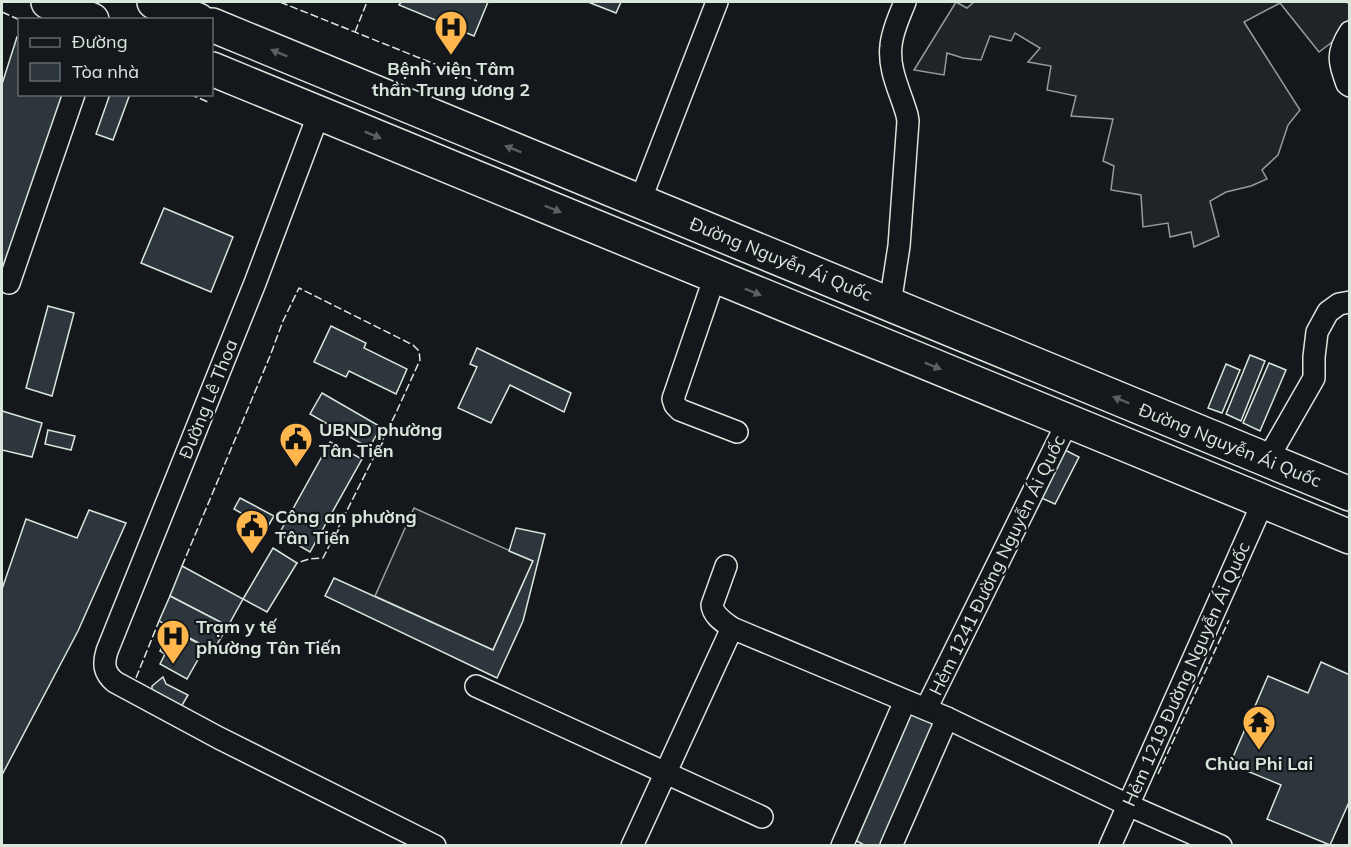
<svg xmlns="http://www.w3.org/2000/svg" width="1351" height="847" font-family="Mulish,sans-serif">
<style>
.grass{fill:#202428;stroke:#939e99;stroke-width:1.5}
.building{fill:#2c363c;stroke:#d8e6dc;stroke-width:1.5}
.lines{fill:none;stroke-linecap:round;stroke-linejoin:round}
.minor-casing{stroke:#d8e6dc;stroke-width:24}
.primary-casing{stroke:#d8e6dc;stroke-width:36}
.minor{stroke:#14181c;stroke-width:21}
.primary{stroke:#14181c;stroke-width:33}
.fence{stroke:#d8e6dc;stroke-width:1.5;stroke-dasharray:8 3;stroke-linecap:butt}
.oneway{fill:#59605f}
.labels{text-anchor:middle;dominant-baseline:central;stroke-width:4.5;stroke-linejoin:round;paint-order:stroke}
.poi-label{font-size:18px;font-weight:bold;fill:#d8e6dc;stroke:#14181c;text-anchor:start}
.street-label{font-size:18px;fill:#d8e6dc;stroke:#14181c}
</style>
<rect width="100%" height="100%" fill="#14181c"/>
<g class="grass">
<path d="M 956,2 L 967,8 L 974,2 L 1346,2 L 1349,4 L 1349,19 L 1336,39 L 1319,52 L 1280,3 L 1244,22 L 1300,110 L 1288,125 L 1278,155 L 1262,170 L 1267,179 L 1251,186 L 1226,192 L 1210,201 L 1219,236 L 1194,247 L 1191,232 L 1170,237 L 1168,223 L 1143,227 L 1141,195 L 1111,190 L 1114,166 L 1103,161 L 1113,119 L 1071,116 L 1076,96 L 1047,90 L 1051,66 L 1028,62 L 1040,48 L 1015,33 L 1011,41 L 990,36 L 981,60 L 963,58 L 947,53 L 944,75 L 914,70 Z"/>
<path d="M 414,508 L 533,561 L 493,650 L 375,596 Z"/>
</g>
<g class="building">
<path d="M 401,2 L 488,2 L 474,36 L 399,5 Z"/>
<path d="M 588,2 L 621,2 L 616,13 Z"/>
<path d="M 17,37 L 20,38 L 20,94 L 66,94 L 2,278 L 2,84 Z"/>
<path d="M 110,94 L 130,94 L 113,140 L 96,134 Z"/>
<path d="M 164,208 L 233,237 L 211,292 L 141,263 Z"/>
<path d="M 48,306 L 74,313 L 52,396 L 26,388 Z"/>
<path d="M 331,326 L 366,343 L 364,348 L 407,369 L 396,394 L 349,371 L 346,377 L 314,362 Z"/>
<path d="M 477,348 L 571,393 L 564,412 L 510,385 L 491,423 L 458,408 L 477,367 L 470,364 Z"/>
<path d="M 1250,355 L 1265,361 L 1241,421 L 1226,414 Z"/>
<path d="M 1269,363 L 1286,370 L 1260,431 L 1243,423 Z"/>
<path d="M 1226,364 L 1240,370 L 1222,413 L 1208,408 Z"/>
<path d="M 322,393 L 381,427 L 369,448 L 310,414 Z"/>
<path d="M 2,411 L 42,423 L 32,457 L 2,450 Z"/>
<path d="M 48,430 L 75,436 L 71,450 L 45,444 Z"/>
<path d="M 330,442 L 362,459 L 310,552 L 279,534 Z"/>
<path d="M 1063,449 L 1079,457 L 1055,504 L 1039,497 Z"/>
<path d="M 240,498 L 274,516 L 267,528 L 234,509 Z"/>
<path d="M 89,510 L 126,523 L 78,631 L 2,775 L 2,589 L 26,519 L 77,538 Z"/>
<path d="M 516,528 L 545,534 L 523,621 L 497,678 L 325,596 L 334,578 L 493,650 L 533,561 L 509,551 Z"/>
<path d="M 273,548 L 297,563 L 267,612 L 243,599 Z"/>
<path d="M 182,566 L 243,599 L 228,626 L 170,596 Z"/>
<path d="M 170,596 L 228,626 L 213,651 L 159,621 Z"/>
<path d="M 177,632 L 205,647 L 187,679 L 160,664 L 165,654 L 160,651 L 168,635 L 174,638 Z"/>
<path d="M 1321,662 L 1350,675 L 1350,800 L 1330,845 L 1267,819 L 1281,785 L 1230,764 L 1268,676 L 1308,693 Z"/>
<path d="M 163,677 L 166,684 L 188,695 L 181,707 L 152,693 L 152,686 Z"/>
<path d="M 908,711 L 936,722 L 880,846 L 866,846 L 853,839 Z"/>
</g>
<g class="lines">
<g class="minor-casing">
<g id="minor">
<path d="M 1350,32 C 1336,54 1339,61 1347,84 L 1350,86"/>
<path d="M 319,113 L 255,283 L 107,651 C 103,664 104,673 115,682 L 219,738 L 435,846"/>
<path d="M 640,201 L 717,2"/>
<path d="M 715,276 L 673,399 L 675,405 L 680,410 L 737,432"/>
<path d="M 9,283 L 74,94"/>
<path d="M 890,304 L 899,246 L 908,121 L 907,115 C 901,93 888,70 891,46 C 892,31 900,15 905,2"/>
<path d="M 1267,460 L 1314,378 L 1314,357 L 1317,332 L 1328,312 L 1339,304 L 1350,302"/>
<path d="M 726,566 L 712,605 C 713,616 724,622 732,628 L 947,718 L 1128,805 L 1221,846"/>
<path d="M 476,686 L 762,817"/>
<path d="M 926,709 L 1068,421"/>
<path d="M 632,846 L 732,628"/>
<path d="M 842,846 L 905,701"/>
<path d="M 891,846 L 947,718"/>
<path d="M 1110,846 L 1263,502"/>
</g>
</g>
<g class="primary-casing">
<g id="primary">
<path d="M 48,2 L 92,20"/>
<path d="M 154,2 L 198,20"/>
<path d="M 212,25 L 1350,494"/>
<path d="M 212,69 L 1350,537"/>
</g>
</g>
<use href="#minor" class="minor"/>
<use href="#primary" class="primary"/>
<g class="fence">
<path d="M 280,2 L 477,81"/>
<path d="M 2,12 L 20,20"/>
<path d="M 355,32 L 367,2"/>
<path d="M 190,94 L 210,103"/>
<path d="M 182,566 L 270,356 L 283,321 L 299,288 L 413,345 L 419,351 L 420,360 L 395,415 L 323,558 L 309,559 L 297,563"/>
<path d="M 136,678 L 159,621"/>
<path d="M 1158,774 L 1229,620"/>
</g>
</g>
<defs><path id="oneway-solid" d="M-6-.8H1V-3.2L6.5 0L1 3.2V.8H-6Z" transform="scale(1.5)"/></defs>
<g class="oneway">
<use href="#oneway-solid" transform="translate(279 53) rotate(-158)"/>
<use href="#oneway-solid" transform="translate(373 135) rotate(22)"/>
<use href="#oneway-solid" transform="translate(513 149) rotate(-158)"/>
<use href="#oneway-solid" transform="translate(553 209) rotate(22)"/>
<use href="#oneway-solid" transform="translate(753 292) rotate(22)"/>
<use href="#oneway-solid" transform="translate(933 366) rotate(22)"/>
<use href="#oneway-solid" transform="translate(1121 400) rotate(-158)"/>
</g>
<defs>
<g id="hospital-pin" transform="scale(1.725)"><path d="M0 17L-7.5 6A9.5 9.5 0 1 1 7.5 6Z" fill="#ffb74d" stroke="#14181c"/><path d="M-5-5h3v3.5h4V-5h3V5h-3V1.5h-4V5h-3Z" fill="#111"/></g>
<g id="civic-pin" transform="scale(1.725)"><path d="M0 17L-7.5 6A9.5 9.5 0 1 1 7.5 6Z" fill="#ffb74d" stroke="#14181c"/><path d="M-.6-6.5H3V-4.5H.6V-3L4-1V1h2V6H-6V1h2V-1L-.6-3ZM-1.2 2.5V6h2.4V2.5Z" fill="#111"/></g>
<g id="temple-pin" transform="scale(1.725)"><path d="M0 17L-7.5 6A9.5 9.5 0 1 1 7.5 6Z" fill="#ffb74d" stroke="#14181c"/><path d="M0-6L5-2H3V0L6.5 2.5H4V6H1.5V3h-3V6H-4V2.5H-6.5L-3 0V-2H-5Z" fill="#111"/></g>
</defs>
<g fill-rule="evenodd">
<use href="#hospital-pin" x="451" y="27"/>
<use href="#civic-pin" x="296" y="439"/>
<use href="#civic-pin" x="252" y="526"/>
<use href="#hospital-pin" x="173" y="636"/>
<use href="#temple-pin" x="1259" y="722"/>
</g>
<g class="labels">
<g class="poi-label">
<text x="451" y="68" text-anchor="middle">Bệnh viện Tâm<tspan x="451" dy="21">thần Trung ương 2</tspan></text>
<text x="319" y="429">UBND phường<tspan x="319" dy="21">Tân Tiến</tspan></text>
<text x="275" y="516">Công an phường<tspan x="275" dy="21">Tân Tiến</tspan></text>
<text x="196" y="626">Trạm y tế<tspan x="196" dy="21">phường Tân Tiến</tspan></text>
<text x="1259" y="763" text-anchor="middle">Chùa Phi Lai</text>
</g>
<g class="street-label">
<text transform="translate(781 259) rotate(22)">Đường Nguyễn Ái Quốc</text>
<text transform="translate(208 399) rotate(-68)">Đường Lê Thoa</text>
<text transform="translate(1230 445) rotate(22)">Đường Nguyễn Ái Quốc</text>
<text transform="translate(997 565) rotate(-64)">Hẻm 1241 Đường Nguyễn Ái Quốc</text>
<text transform="translate(1186 674) rotate(-66)">Hẻm 1219 Đường Nguyễn Ái Quốc</text>
</g>
</g>
<rect width="1351" height="847" fill="none" stroke="#d8e6dc" stroke-width="6"/>
<rect x="18" y="18" width="195" height="78" fill="#14181c" stroke="#626a69" stroke-width="1.5"/>
<rect x="30" y="38" width="30" height="9" fill="#14181c" stroke="#626a69" stroke-width="1.5"/>
<text x="72" y="48" font-size="18" fill="#d8e6dc">Đường</text>
<rect x="30" y="63" width="30" height="18" fill="#2c363c" stroke="#626a69" stroke-width="1.5"/>
<text x="72" y="78" font-size="18" fill="#d8e6dc">Tòa nhà</text>
</svg>
